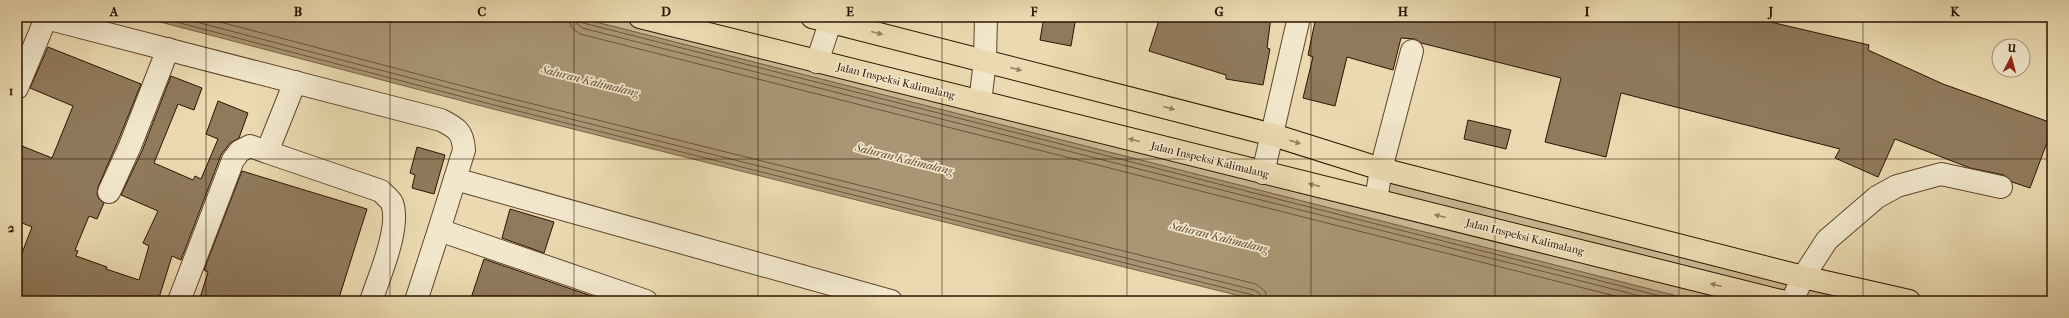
<svg xmlns="http://www.w3.org/2000/svg" width="2069" height="318" font-family="'IM FELL French Canon',serif">
<style>
.green{fill:#cbb893;stroke:#7c664a}
.water{fill:#aa9675;stroke:#786246}
.lines{fill:none;stroke-linecap:round;stroke-linejoin:round}
.shore{stroke:#6c543a;stroke-width:1}
.building{fill:#907a5c;stroke:#2d1300}
.minor-casing{stroke:#5c452c;stroke-width:24}
.major-casing{stroke:#2d1300;stroke-width:24}
.minor{stroke:#f2e7cc;stroke-width:22}
.major{stroke:#ebdab1;stroke-width:22}
.oneway{fill:#968061}
.grid{fill:none;stroke:#2d1300;stroke-width:1;stroke-opacity:0.55}
.labels{text-anchor:middle;dominant-baseline:central;stroke-width:3.5;stroke-linejoin:round;paint-order:stroke}
.street-label{font-size:11px;fill:#2d1300;stroke:#f2e7cc}
.water-label{font-size:12px;font-style:italic;fill:#5f472f;stroke:#f2e7cc}
.neatline{fill:none;stroke:#2d1300;stroke-width:1.5}
.grid-label{font-size:13px;text-anchor:middle;font-weight:bold;fill:#2d1300}
</style>
<rect width="100%" height="100%" fill="#ebdab1"/>
<filter id="stains"><feTurbulence type="fractalNoise" baseFrequency=".005" numOctaves="4"/><feColorMatrix values="0 0 0 0 .2 0 0 0 0 .09 0 0 0 0 .02 0 0 0 .5 -.17"/></filter>
<radialGradient id="worn" r=".72"><stop offset=".6" stop-color="#630" stop-opacity="0"/><stop offset="1" stop-color="#630" stop-opacity=".3"/></radialGradient>
<path class="green" d="M 576,17 L 640,17 L 1376,200 L 1381,169 L 1909,301 L 1696,301 Z"/>
<path class="water" d="M 141,17 L 576,17 L 1697,301 L 1260,301 L 493,109 Z"/>
<g class="lines">
<g class="shore">
<path d="M 157,17 L 494,105 L 1253,295 L 1257,301"/>
<path d="M 177,17 L 495,100 L 1254,290 L 1260,294 L 1262,301"/>
<path d="M 201,17 L 497,95 L 1256,284 L 1265,291 L 1268,301"/>
<path d="M 568,17 L 572,28 L 580,34 L 1635,301"/>
<path d="M 574,17 L 576,23 L 582,28 L 1660,301"/>
<path d="M 580,17 L 583,23 L 1680,301"/>
</g>
</g>
<g class="building">
<path d="M 1044,17 L 1076,17 L 1071,46 L 1040,40 Z"/>
<path d="M 1160,17 L 1271,17 L 1267,48 L 1270,49 L 1263,85 L 1226,79 L 1226,75 L 1149,51 Z"/>
<path d="M 1316,17 L 1749,17 L 1869,45 L 1868,50 L 1943,84 L 2052,123 L 2052,129 L 2030,188 L 2012,182 L 2004,175 L 1970,168 L 1895,139 L 1878,177 L 1835,158 L 1840,149 L 1621,93 L 1606,157 L 1545,142 L 1561,78 L 1421,43 L 1415,39 L 1401,38 L 1393,70 L 1347,57 L 1335,106 L 1303,98 L 1313,57 L 1308,55 Z"/>
<path d="M 48,47 L 141,84 L 118,141 L 98,187 L 97,194 L 99,199 L 104,203 L 97,219 L 89,216 L 75,250 L 78,251 L 76,256 L 107,267 L 106,269 L 139,280 L 149,246 L 143,243 L 158,211 L 121,195 L 142,151 L 171,76 L 202,88 L 194,110 L 178,104 L 154,163 L 193,180 L 195,176 L 201,179 L 218,139 L 206,134 L 218,101 L 248,113 L 239,138 L 230,143 L 221,155 L 181,260 L 172,256 L 158,301 L 17,301 L 17,266 L 32,227 L 17,221 L 17,159 L 22,146 L 52,158 L 73,106 L 30,88 Z"/>
<path d="M 1468,120 L 1511,130 L 1506,149 L 1464,139 Z"/>
<path d="M 417,147 L 445,155 L 434,194 L 412,188 L 415,175 L 410,173 Z"/>
<path d="M 242,171 L 367,209 L 338,301 L 199,301 L 208,272 L 204,270 Z"/>
<path d="M 510,209 L 554,222 L 544,253 L 502,238 Z"/>
<path d="M 484,259 L 606,301 L 470,301 Z"/>
</g>
<g class="lines">
<g class="minor-casing">
<g id="minor">
<path d="M 42,17 L 441,120 C 457,128 463,132 464,150 L 439,230"/>
<path d="M 817,62 L 832,17"/>
<path d="M 295,82 L 267,152 L 381,191 C 384,195 390,199 392,203 C 401,227 379,277 371,301"/>
<path d="M 17,88 L 46,18"/>
<path d="M 980,102 L 985,61 L 986,17"/>
<path d="M 1263,173 L 1299,17"/>
<path d="M 455,179 L 891,301"/>
<path d="M 109,192 L 130,146 L 168,49"/>
<path d="M 1376,200 L 1381,169 L 1412,51"/>
<path d="M 179,301 L 233,160 L 240,151 L 250,146 L 267,152"/>
<path d="M 416,301 L 439,230 L 646,301"/>
<path d="M 1792,301 L 1803,277 L 1827,240 L 1877,197 L 1897,186 L 1941,174 L 2001,187"/>
</g>
</g>
<g class="major-casing">
<g id="major">
<path d="M 640,17 L 1781,301"/>
<path d="M 812,17 L 1273,135 L 1381,169 L 1803,277 L 1909,301"/>
</g>
</g>
<use href="#minor" class="minor"/>
<use href="#major" class="major"/>
</g>
<defs><path id="oneway-solid" d="M-6-.8H1V-3.2L6.5 0L1 3.2V.8H-6Z"/></defs>
<g class="oneway">
<use href="#oneway-solid" transform="translate(877 33) rotate(14)"/>
<use href="#oneway-solid" transform="translate(1016 69) rotate(15)"/>
<use href="#oneway-solid" transform="translate(1169 108) rotate(15)"/>
<use href="#oneway-solid" transform="translate(1134 140) rotate(-166)"/>
<use href="#oneway-solid" transform="translate(1295 142) rotate(17)"/>
<use href="#oneway-solid" transform="translate(1314 185) rotate(-167)"/>
<use href="#oneway-solid" transform="translate(1440 216) rotate(-166)"/>
<use href="#oneway-solid" transform="translate(1716 285) rotate(-166)"/>
</g>
<path class="grid" d="M 206,17 L 206,301M 390,17 L 390,301M 574,17 L 574,301M 758,17 L 758,301M 942,17 L 942,301M 1127,17 L 1127,301M 1311,17 L 1311,301M 1495,17 L 1495,301M 1679,17 L 1679,301M 1863,17 L 1863,301M 17,159 L 2052,159"/>
<g class="labels">
<g class="street-label">
<text transform="translate(896 81) rotate(14)">Jalan Inspeksi Kalimalang</text>
<text transform="translate(1210 160) rotate(14)">Jalan Inspeksi Kalimalang</text>
<text transform="translate(1525 237) rotate(14)">Jalan Inspeksi Kalimalang</text>
</g>
<g class="water-label">
<text transform="translate(590 81) rotate(14)">Saluran Kalimalang</text>
<text transform="translate(904 159) rotate(14)">Saluran Kalimalang</text>
<text transform="translate(1219 237) rotate(14)">Saluran Kalimalang</text>
</g>
</g>
<rect width="2069" height="318" fill="none" stroke="#ebdab1" stroke-width="44"/>
<g transform="translate(2011 58) rotate(6)"><circle r="19" fill="#f2e7cc" stroke="#a3927a"/>
<path d="M0-3L7 15L0 10L-7 15Z" fill="#8f2418"/>
<text y="-6" font-size="11" font-weight="bold" text-anchor="middle" fill="#2d1300">U</text>
</g>
<rect x="22" y="22" width="2025" height="274" class="neatline"/>
<g class="grid-label">
<text x="114" y="16">A</text>
<text x="298" y="16">B</text>
<text x="482" y="16">C</text>
<text x="666" y="16">D</text>
<text x="850" y="16">E</text>
<text x="1034" y="16">F</text>
<text x="1219" y="16">G</text>
<text x="1403" y="16">H</text>
<text x="1587" y="16">I</text>
<text x="1771" y="16">J</text>
<text x="1955" y="16">K</text>
<text x="11" y="95">1</text>
<text x="11" y="232">2</text>
</g>
<rect width="100%" height="100%" filter="url(#stains)"/>
<rect width="100%" height="100%" fill="url(#worn)"/>
</svg>
